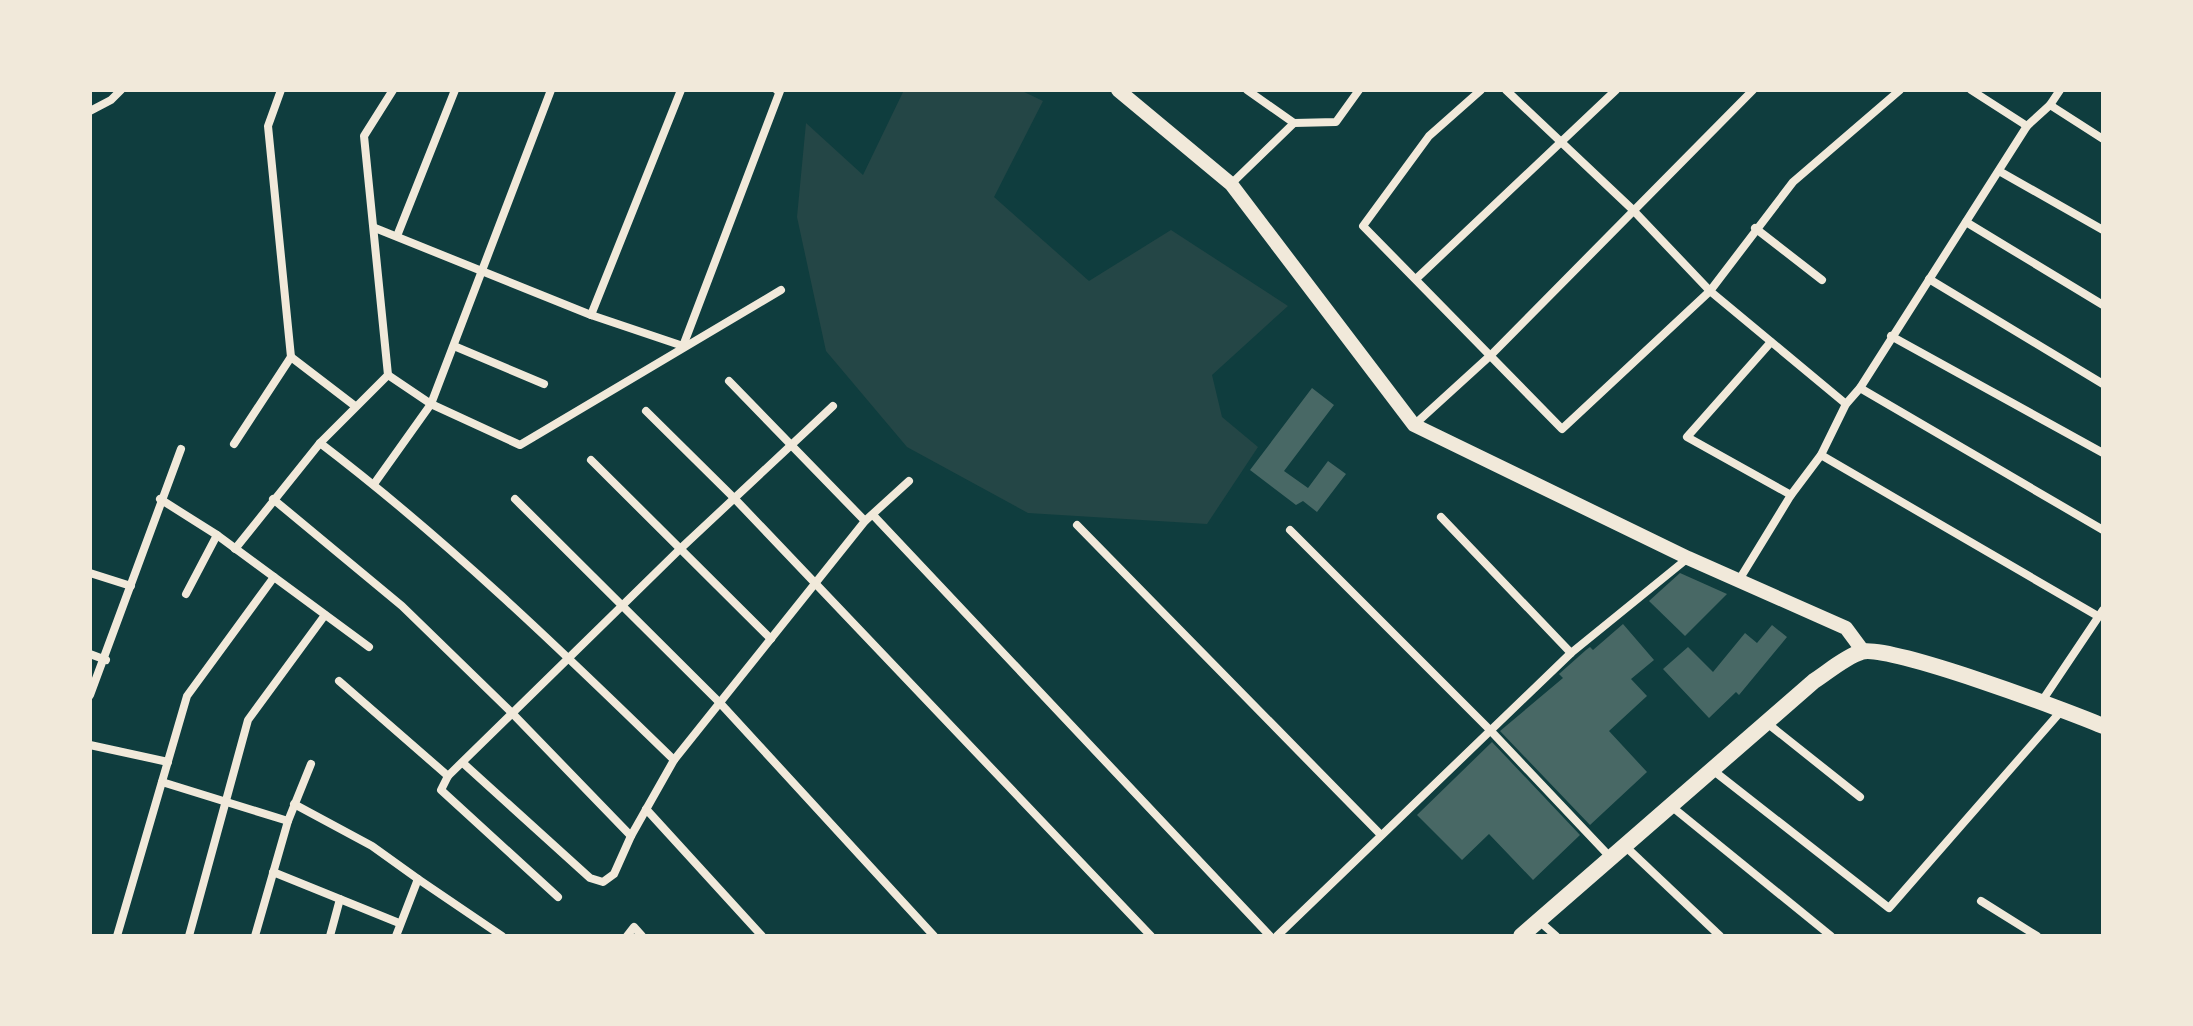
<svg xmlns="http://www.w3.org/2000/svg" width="2193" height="1026" font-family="Manrope,sans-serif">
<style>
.green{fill:#244646}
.building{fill:#486865}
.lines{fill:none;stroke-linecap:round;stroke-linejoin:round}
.minor{stroke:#f1e9da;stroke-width:8}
.tertiary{stroke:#f1e9da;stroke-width:14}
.secondary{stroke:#f1e9da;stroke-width:16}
</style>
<rect width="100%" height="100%" fill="#0f3d3e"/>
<path class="green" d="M 904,90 L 1020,90 L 1043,101 L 994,197 L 1089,281 L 1171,230 L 1288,306 L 1212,375 L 1222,417 L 1258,447 L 1207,524 L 1028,513 L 907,447 L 826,351 L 797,217 L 806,123 L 863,175 Z"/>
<g class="building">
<path d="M 1312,388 L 1334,405 L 1284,471 L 1308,488 L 1328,461 L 1346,474 L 1317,512 L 1303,501 L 1296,505 L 1250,470 Z"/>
<path d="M 1680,573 L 1727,594 L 1685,636 L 1649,601 Z"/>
<path d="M 1623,624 L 1654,660 L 1631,679 L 1647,696 L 1609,731 L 1647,772 L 1590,825 L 1500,731 L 1563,678 L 1559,674 L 1586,650 L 1590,647 L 1593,650 Z"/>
<path d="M 1772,625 L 1787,637 L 1739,695 L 1736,692 L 1709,718 L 1663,669 L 1688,647 L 1713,672 L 1745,633 L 1757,643 Z"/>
<path d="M 1492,742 L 1580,835 L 1533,880 L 1489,834 L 1462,860 L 1417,815 Z"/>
</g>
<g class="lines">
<g class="minor">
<path d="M 1247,90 L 1294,123"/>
<path d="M 1481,90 L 1429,136 L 1363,226 L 1562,429 L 1710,291 L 1793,182 L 1900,90"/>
<path d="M 1506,90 L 1632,209 L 1710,291 L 1846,404"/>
<path d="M 1971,90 L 2027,126"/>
<path d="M 2050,105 L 2103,139"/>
<path d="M 90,111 L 111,100 L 121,90"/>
<path d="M 1999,171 L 2103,230"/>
<path d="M 1231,184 L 1294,123 L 1336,122 L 1359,90"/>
<path d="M 1966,222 L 2103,305"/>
<path d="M 375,228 L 591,315 L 683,346 L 780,91 L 777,90"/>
<path d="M 1755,228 L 1822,280"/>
<path d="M 397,236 L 455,90"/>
<path d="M 1416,279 L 1616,90"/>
<path d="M 1929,279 L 2103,384"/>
<path d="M 591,315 L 681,90"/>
<path d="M 1891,336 L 2103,453"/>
<path d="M 1771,342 L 1687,437 L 1791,495"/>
<path d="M 454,346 L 544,384"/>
<path d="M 291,357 L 355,406"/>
<path d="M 388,375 L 431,404 L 520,445 L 781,290"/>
<path d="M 729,381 L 865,521"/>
<path d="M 1860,388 L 2103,530"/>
<path d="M 646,411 L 734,498 L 1151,936"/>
<path d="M 1414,425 L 1492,354 L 1753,90"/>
<path d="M 320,443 C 446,539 561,650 674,760"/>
<path d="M 234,444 L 291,357 L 268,126 L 281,90"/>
<path d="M 1821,455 L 2096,615"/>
<path d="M 591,460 L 771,639"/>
<path d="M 374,484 L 431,404 L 551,90"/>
<path d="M 160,499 L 217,535 L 369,647"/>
<path d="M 273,499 L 402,606 L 512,713 L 631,836"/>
<path d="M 515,499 L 720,703 L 934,936"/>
<path d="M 873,515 L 1270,936"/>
<path d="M 1441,517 L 1571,653"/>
<path d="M 1077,525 L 1381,835"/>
<path d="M 1290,530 L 1489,729 L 1611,858"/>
<path d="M 235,549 L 320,443 L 388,375 L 364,136 L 393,90"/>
<path d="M 90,573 L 131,586"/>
<path d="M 1739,580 L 1791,495 L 1821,455 L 1846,404 L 1860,388 L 2027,126 L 2050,105 L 2060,90"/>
<path d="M 186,594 L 217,535"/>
<path d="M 90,654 L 106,660"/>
<path d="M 339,681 L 448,776"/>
<path d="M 90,695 L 181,449"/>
<path d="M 2042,701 L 2103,610"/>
<path d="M 1767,723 L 1860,797"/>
<path d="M 90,745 L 168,762"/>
<path d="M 463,763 L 590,878 L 603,882 L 614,874 L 631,836 L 674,760 L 865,521 L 909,481"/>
<path d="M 1710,768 L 1889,908 L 2062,710"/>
<path d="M 162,782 L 288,821"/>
<path d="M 294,804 L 372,846 L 418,879 L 396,936"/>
<path d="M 1671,806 L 1831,936"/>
<path d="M 646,809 L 762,936"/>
<path d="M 1625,846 L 1720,936"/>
<path d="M 273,872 L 399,923"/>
<path d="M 418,879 L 502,936"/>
<path d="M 558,897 L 441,790 L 448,776 L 679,550 L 833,406"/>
<path d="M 1981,901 L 2037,936"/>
<path d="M 1539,921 L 1556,936"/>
<path d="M 117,936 L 187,696 L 274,577"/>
<path d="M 189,936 L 248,720 L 325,615"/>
<path d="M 255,936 L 288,821 L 311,764"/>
<path d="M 330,936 L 340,899"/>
<path d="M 627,936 L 634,927 L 642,936"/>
<path d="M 1277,936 L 1571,653 L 1688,558"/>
</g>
<path class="tertiary" d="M 1118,90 L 1231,184 L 1414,425 L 1688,558 L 1846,628 L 1863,651"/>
<path class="secondary" d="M 1521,936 L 1814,681 C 1828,672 1845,657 1861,652 C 1887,643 2070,712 2103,726"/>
</g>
<rect width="2193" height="1026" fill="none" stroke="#f1e9da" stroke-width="184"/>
</svg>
